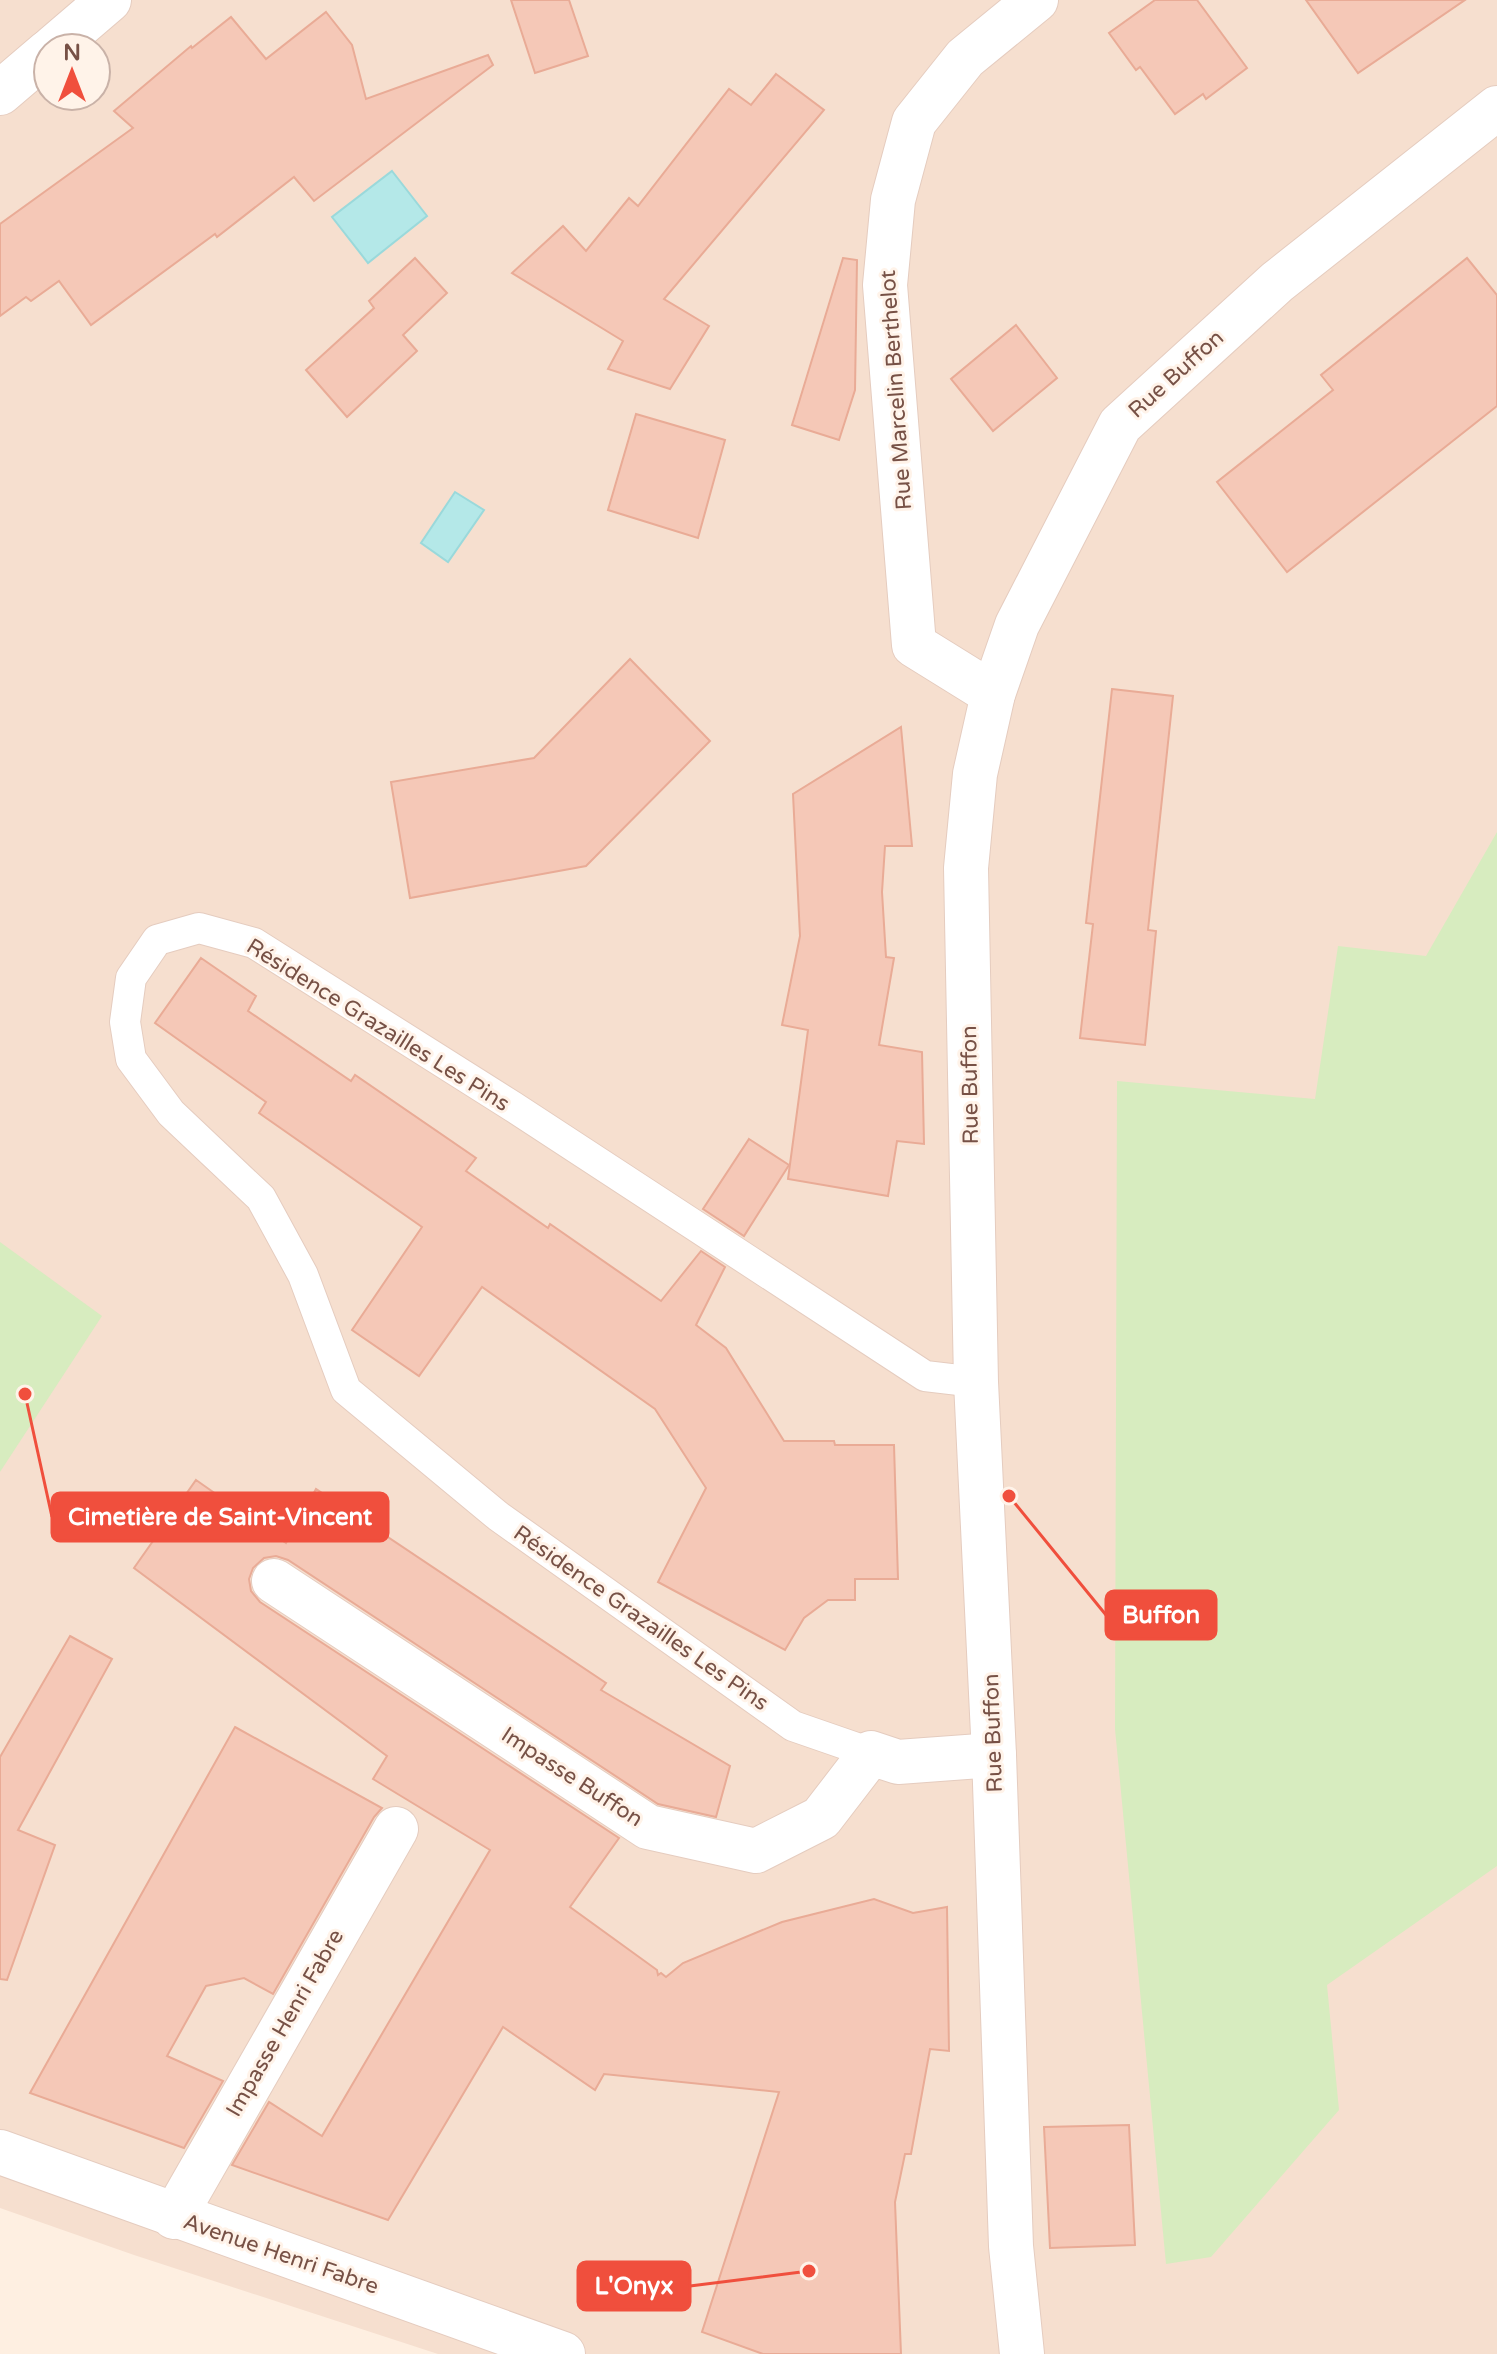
<svg xmlns="http://www.w3.org/2000/svg" width="1497" height="2354" font-family="'Varela Round',sans-serif">
<style>
.residential{fill:#f6dfcf;fill-rule:evenodd}
.green{fill:#d7ecbf}
.water{fill:#b4e8e8;stroke:#9ad9db;stroke-width:2}
.building{fill:#f5c8b7;stroke:#e9ab96;stroke-width:2}
.lines{fill:none;stroke-linecap:round;stroke-linejoin:round}
.service-casing{stroke:#e5ccbf;stroke-width:32}
.minor-casing{stroke:#e5ccbf;stroke-width:46}
.tertiary-casing{stroke:#e5ccbf;stroke-width:46}
.service{stroke:#fff;stroke-width:30}
.minor{stroke:#fff;stroke-width:44}
.tertiary{stroke:#fff;stroke-width:44}
.labels{text-anchor:middle;dominant-baseline:central;stroke-width:6;stroke-linejoin:round;paint-order:stroke}
.street-label{font-size:22px;fill:#775146;stroke:#fff3e9}
.leader{fill:none;stroke:#f04f3d;stroke-width:3}
.callout-dot{fill:#f04f3d;stroke:#fff3e9;stroke-width:3}
.callout{fill:#f04f3d;stroke:#f04f3d;stroke-width:3}
.callout-label{font-size:24px;text-anchor:middle;font-weight:bold;fill:#fff}
</style>
<rect width="100%" height="100%" fill="#feefe1"/>
<path class="residential" d="M 0,0 L 1497,0 L 1497,2354 L 438,2354 L 134,2255 L 0,2208 ZM 48,48 L 96,48 L 96,96 L 48,96 Z"/>
<g class="green">
<path d="M 1497,832 L 1497,1866 L 1327,1985 L 1339,2110 L 1211,2257 L 1166,2264 L 1115,1729 L 1117,1081 L 1315,1099 L 1338,946 L 1426,956 Z"/>
<path d="M 0,1242 L 102,1316 L 0,1472 Z"/>
</g>
<g class="water">
<path d="M 392,171 L 427,216 L 368,263 L 332,217 Z"/>
<path d="M 455,492 L 484,510 L 448,562 L 421,543 Z"/>
</g>
<g class="building">
<path d="M 511,0 L 569,0 L 588,56 L 535,73 Z"/>
<path d="M 1155,0 L 1197,0 L 1247,68 L 1206,99 L 1203,94 L 1175,114 L 1140,67 L 1136,70 L 1109,33 Z"/>
<path d="M 1306,0 L 1465,0 L 1358,73 Z"/>
<path d="M 326,12 L 352,45 L 366,99 L 488,55 L 493,65 L 314,201 L 294,177 L 217,237 L 215,234 L 91,325 L 59,281 L 31,301 L 26,297 L 0,316 L 0,224 L 133,128 L 114,111 L 191,46 L 192,48 L 231,17 L 266,59 Z"/>
<path d="M 776,74 L 824,110 L 664,299 L 709,326 L 670,389 L 608,369 L 623,341 L 512,273 L 563,226 L 586,251 L 629,198 L 638,206 L 729,89 L 751,105 Z"/>
<path d="M 415,258 L 447,293 L 403,335 L 417,351 L 347,417 L 306,370 L 374,308 L 369,301 Z"/>
<path d="M 843,258 L 857,260 L 855,390 L 839,440 L 792,425 Z"/>
<path d="M 1467,258 L 1497,295 L 1497,406 L 1287,572 L 1217,482 L 1333,390 L 1321,375 Z"/>
<path d="M 1016,325 L 1057,378 L 993,431 L 951,379 Z"/>
<path d="M 636,414 L 725,440 L 698,538 L 608,510 Z"/>
<path d="M 630,659 L 710,741 L 586,866 L 410,898 L 391,782 L 534,758 Z"/>
<path d="M 1112,689 L 1173,696 L 1148,930 L 1156,931 L 1145,1045 L 1080,1038 L 1093,924 L 1086,923 Z"/>
<path d="M 901,727 L 912,846 L 885,846 L 882,892 L 886,957 L 894,958 L 879,1045 L 922,1052 L 924,1144 L 897,1141 L 888,1196 L 788,1179 L 808,1030 L 782,1025 L 800,936 L 793,794 Z"/>
<path d="M 201,958 L 256,996 L 248,1011 L 351,1081 L 355,1075 L 476,1158 L 466,1171 L 548,1228 L 550,1224 L 661,1301 L 701,1251 L 725,1267 L 696,1325 L 726,1348 L 784,1441 L 834,1441 L 835,1445 L 894,1445 L 898,1579 L 855,1579 L 855,1600 L 828,1600 L 804,1618 L 785,1650 L 658,1582 L 706,1488 L 655,1409 L 482,1287 L 419,1376 L 352,1330 L 422,1227 L 259,1113 L 266,1102 L 155,1023 Z"/>
<path d="M 749,1139 L 789,1165 L 744,1236 L 703,1209 Z"/>
<path d="M 196,1480 L 286,1543 L 316,1489 L 606,1683 L 601,1690 L 730,1766 L 716,1817 L 658,1804 L 288,1560 L 276,1556 L 264,1558 L 253,1568 L 249,1579 L 251,1591 L 260,1602 L 619,1838 L 570,1907 L 657,1970 L 658,1975 L 661,1973 L 666,1977 L 683,1963 L 782,1922 L 874,1899 L 913,1913 L 947,1907 L 949,2051 L 930,2049 L 911,2154 L 905,2154 L 895,2202 L 901,2354 L 763,2354 L 702,2332 L 779,2092 L 604,2074 L 595,2090 L 503,2027 L 388,2220 L 232,2165 L 269,2102 L 322,2136 L 490,1850 L 373,1779 L 387,1756 L 134,1568 Z"/>
<path d="M 70,1636 L 112,1659 L 18,1830 L 55,1845 L 7,1980 L 0,1979 L 0,1757 Z"/>
<path d="M 235,1727 L 382,1808 L 374,1817 L 273,1994 L 244,1978 L 206,1986 L 167,2056 L 223,2081 L 184,2148 L 30,2093 Z"/>
<path d="M 1129,2125 L 1135,2245 L 1050,2248 L 1044,2127 Z"/>
</g>
<g class="lines">
<g class="service-casing">
<path id="service" d="M 871,1753 L 793,1726 L 498,1516 L 346,1390 L 303,1275 L 261,1198 L 171,1113 L 131,1059 L 125,1022 L 131,978 L 157,940 L 199,928 L 254,943 L 512,1106 L 925,1376 L 976,1382"/>
</g>
<g class="minor-casing">
<g id="minor">
<path d="M 53,48 L 109,0"/>
<path d="M 0,93 L 48,52"/>
<path d="M 993,694 L 914,645 L 885,285 L 893,200 L 914,122 L 965,58 L 1036,0"/>
<path d="M 274,1581 L 648,1827 L 756,1851 L 821,1818 L 871,1753 L 898,1762 L 994,1755"/>
<path d="M 174,2217 L 396,1829"/>
</g>
</g>
<g class="tertiary-casing">
<g id="tertiary">
<path d="M 0,2152 L 563,2354"/>
<path d="M 1022,2354 L 1011,2246 L 994,1755 L 976,1382 L 966,868 L 975,774 L 993,694 L 1017,625 L 1120,425 L 1277,282 L 1497,108"/>
</g>
</g>
<use href="#service" class="service"/>
<use href="#minor" class="minor"/>
<use href="#tertiary" class="tertiary"/>
</g>
<g class="labels">
<g class="street-label">
<text transform="translate(1176 374) rotate(-42)">Rue Buffon</text>
<text transform="translate(896 390) rotate(-94)">Rue Marcelin Berthelot</text>
<text transform="translate(378 1025) rotate(32)">Résidence Grazailles Les Pins</text>
<text transform="translate(970 1085) rotate(-91)">Rue Buffon</text>
<text transform="translate(641 1618) rotate(35)">Résidence Grazailles Les Pins</text>
<text transform="translate(993 1733) rotate(-92)">Rue Buffon</text>
<text transform="translate(572 1777) rotate(33)">Impasse Buffon</text>
<text transform="translate(285 2023) rotate(-60)">Impasse Henri Fabre</text>
<text transform="translate(281 2254) rotate(19)">Avenue Henri Fabre</text>
</g>
</g>
<path class="leader" d="M25 1394L52 1517M1009 1496L1106 1615M809 2271L690 2286"/>
<g class="callout-dot">
<circle cx="25" cy="1394" r="8"/>
<circle cx="1009" cy="1496" r="8"/>
<circle cx="809" cy="2271" r="8"/>
</g>
<g class="callout">
<rect x="52" y="1493" width="336" height="48" rx="8"/>
<rect x="1106" y="1591" width="110" height="48" rx="8"/>
<rect x="578" y="2262" width="112" height="48" rx="8"/>
</g>
<g class="callout-label">
<text x="220" y="1525">Cimetière de Saint-Vincent</text>
<text x="1161" y="1623">Buffon</text>
<text x="634" y="2294">L'Onyx</text>
</g>
<g transform="translate(72 72)"><circle r="38" fill="#fff3e9" stroke="#c9b2a8" stroke-width="2"/>
<path d="M0-6L14 30L0 20L-14 30Z" fill="#f04f3d"/>
<text y="-12" font-size="22" font-weight="bold" text-anchor="middle" fill="#775146">N</text>
</g>
</svg>
